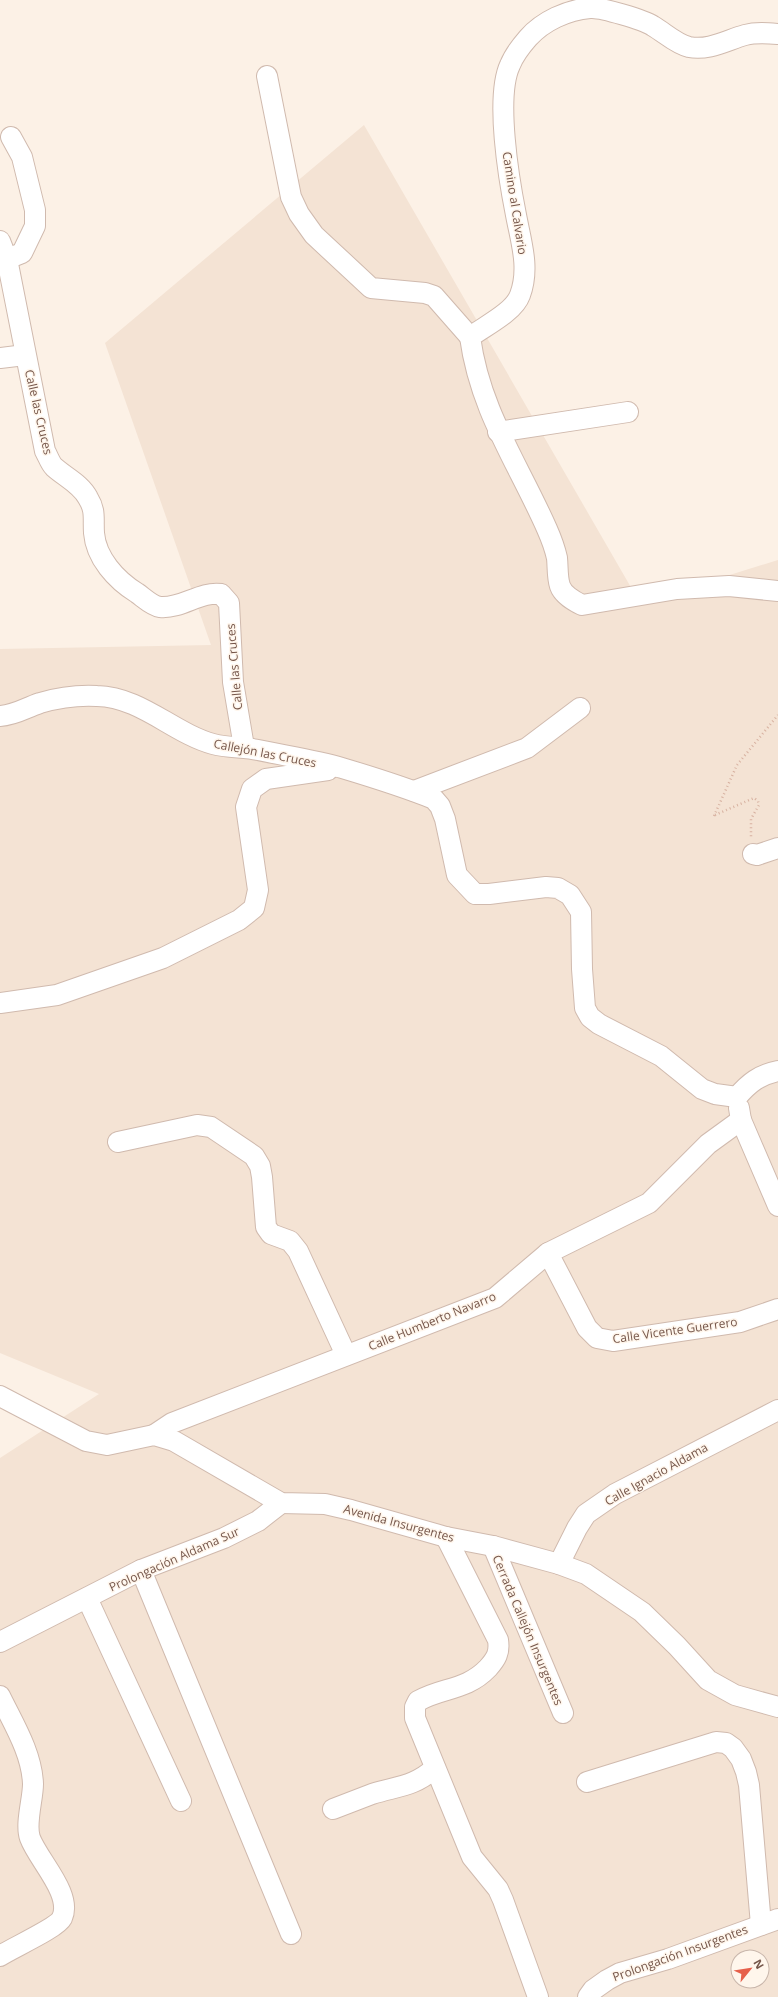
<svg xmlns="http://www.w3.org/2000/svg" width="778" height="1997" font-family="'Open Sans',sans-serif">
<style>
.residential{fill:#f4e3d4;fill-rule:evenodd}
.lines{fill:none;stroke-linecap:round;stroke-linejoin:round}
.minor-casing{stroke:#d0baae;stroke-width:22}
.path{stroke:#d7b1a0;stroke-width:2.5;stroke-dasharray:1 3;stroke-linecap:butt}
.minor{stroke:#fff;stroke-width:20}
.labels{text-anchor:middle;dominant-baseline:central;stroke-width:3;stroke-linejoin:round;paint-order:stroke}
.street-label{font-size:12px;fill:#75564a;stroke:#fff6ec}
</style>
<rect width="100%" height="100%" fill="#fcf1e6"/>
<path class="residential" d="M 364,125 L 640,603 L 778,560 L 778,1997 L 0,1997 L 0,1458 L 99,1394 L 0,1353 L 0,649 L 211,645 L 105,343 ZM 738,1957 L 762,1957 L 762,1981 L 738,1981 Z"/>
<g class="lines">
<g class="minor-casing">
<g id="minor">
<path d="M 778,34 C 767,33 756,32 745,35 C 727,40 709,51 689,47 C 676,44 665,33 653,26 C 644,20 601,7 590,8 C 567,10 543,21 528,38 C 521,46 514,55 510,65 C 495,97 509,180 516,215 C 521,242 530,268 520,295 C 514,312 485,326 470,337 C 480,411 518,463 547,529 C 551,538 555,549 557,558 C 558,567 557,577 560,586 C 563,595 574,601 582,605 L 677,589 L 729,586 L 778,591"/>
<path d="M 267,76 L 291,197 L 299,214 L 314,235 L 371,288 L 425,293 L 434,296 L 470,337"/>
<path d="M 0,241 L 7,259 L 45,451 C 48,456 50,463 54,467 C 65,477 81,484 88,498 C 96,511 93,518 94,533 C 96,558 116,580 137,593 C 143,597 152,606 160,607 C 182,609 200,591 221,594 L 229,603 L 233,682 L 244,747"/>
<path d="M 7,259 L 22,253 L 35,226 L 35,210 L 22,157 L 11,137"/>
<path d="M 0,358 L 25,355"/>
<path d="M 498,432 L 628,412"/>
<path d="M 0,716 C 16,715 25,708 40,703 C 57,698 79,695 97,696 C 141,697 173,733 213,744 C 228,748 244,747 258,750 C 286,756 315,760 342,768 C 372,777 404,787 434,799 L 440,806 L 445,819 L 457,875 L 475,894 L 489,894 L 546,887 L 558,888 L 570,895 L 581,912 L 582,969 L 585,1008 L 590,1017 L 599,1024 L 661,1056 L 702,1089 L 715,1094 L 737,1097"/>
<path d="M 414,791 L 527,748 L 580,708"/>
<path d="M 753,854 L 757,855 L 778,848"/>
<path d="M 0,1003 L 57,995 L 163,958 L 239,920 L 254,908 L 258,890 L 246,807 L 252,789 L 266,779 L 328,770"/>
<path d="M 737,1097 C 749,1083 759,1075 778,1071"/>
<path d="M 739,1108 L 741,1120 L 778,1206"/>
<path d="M 118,1142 L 197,1125 L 211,1127 L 254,1156 L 260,1166 L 262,1177 L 266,1227 L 271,1234 L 290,1241 L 298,1251 L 346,1355"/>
<path d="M 548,1253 L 587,1328 L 597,1338 L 613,1341 L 740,1322 L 778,1309"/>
<path d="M 0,1396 L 86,1441 L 107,1445 L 154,1435 L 174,1441 L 281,1503 L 325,1504 L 351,1510 L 446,1537 L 493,1546 L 559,1564 L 586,1574 L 642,1612 L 677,1646 L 708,1680 L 735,1695 L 778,1707"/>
<path d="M 154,1435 L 172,1423 L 495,1298 L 548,1253 L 649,1203 L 708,1144 L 741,1120"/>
<path d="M 446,1537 L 498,1640 C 500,1653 496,1659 488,1668 C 466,1691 442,1687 418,1701 L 415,1707 L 415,1718 L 472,1857 L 498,1889 L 503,1900 L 538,1997"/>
<path d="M 493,1546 L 563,1713"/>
<path d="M 559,1564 L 577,1528 L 586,1514 L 615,1494 L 778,1410"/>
<path d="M 141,1570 L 291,1934"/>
<path d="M 87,1598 L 181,1801"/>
<path d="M 0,1642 L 141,1570 L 224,1538 L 258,1521 L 281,1503"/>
<path d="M 0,1696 C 13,1723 32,1753 33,1784 C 33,1799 25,1824 30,1838 C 38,1860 73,1894 62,1918 C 57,1928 12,1948 0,1956"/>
<path d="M 587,1782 L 716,1742 L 726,1743 L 733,1748 L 741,1759 L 746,1772 L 749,1785 L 761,1925"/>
<path d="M 333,1809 C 346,1804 359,1799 372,1794 C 397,1786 414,1787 435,1768"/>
<path d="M 588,1997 L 593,1990 L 607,1980 L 620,1973 L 668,1959 L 778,1919"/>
</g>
</g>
<g class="path">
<path d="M 715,815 L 754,798 L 758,801 L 759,805 L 751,819 L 751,838"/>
<path d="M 714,816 L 737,765 L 778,715"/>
</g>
<use href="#minor" class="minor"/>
</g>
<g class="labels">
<g class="street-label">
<text transform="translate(515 203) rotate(81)">Camino al Calvario</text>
<text transform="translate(39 412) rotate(77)">Calle las Cruces</text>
<text transform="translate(234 667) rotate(-95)">Calle las Cruces</text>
<text transform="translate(265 753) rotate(11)">Callejón las Cruces</text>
<text transform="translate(432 1321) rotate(-22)">Calle Humberto Navarro</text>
<text transform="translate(675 1330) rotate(-8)">Calle Vicente Guerrero</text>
<text transform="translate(656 1474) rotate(-29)">Calle Ignacio Aldama</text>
<text transform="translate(399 1523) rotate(15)">Avenida Insurgentes</text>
<text transform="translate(174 1559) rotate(-24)">Prolongación Aldama Sur</text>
<text transform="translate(528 1630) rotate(67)">Cerrada Callejón Insurgentes</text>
<text transform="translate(680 1953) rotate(-20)">Prolongación Insurgentes</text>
</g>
</g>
<g transform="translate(750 1969) rotate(60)"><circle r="19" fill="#fff6ec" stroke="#c8b6ab"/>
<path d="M0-3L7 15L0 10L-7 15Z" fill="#e6604b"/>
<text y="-6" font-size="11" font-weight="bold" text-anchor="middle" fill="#75564a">N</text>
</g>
</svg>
